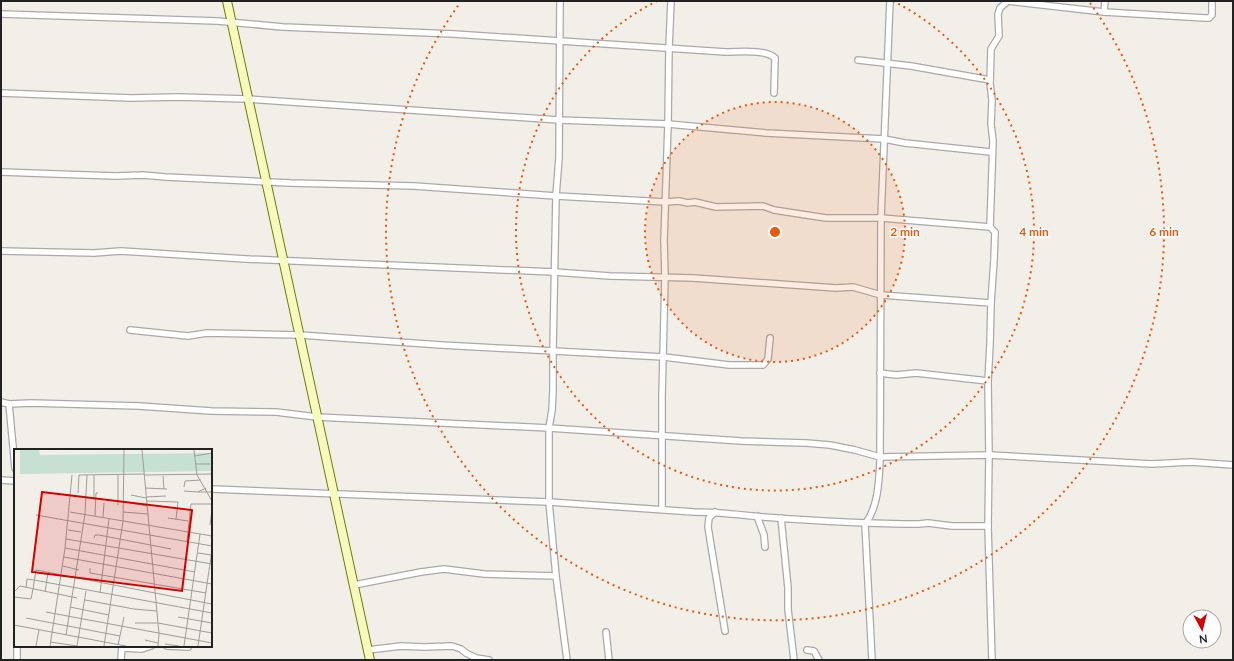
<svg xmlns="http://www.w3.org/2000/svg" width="1234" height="661" font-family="Lato,sans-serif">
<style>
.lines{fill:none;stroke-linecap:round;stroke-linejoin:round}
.street-casing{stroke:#a9a9a9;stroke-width:8}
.secondary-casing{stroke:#707d05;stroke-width:10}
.street{stroke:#fff;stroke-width:5.5}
.secondary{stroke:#f7fabf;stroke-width:8}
.ring{fill:none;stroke:#e8590c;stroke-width:2;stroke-dasharray:2 4}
.inset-road{fill:none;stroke:#9f9d99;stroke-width:1}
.view{fill:#d40000;fill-opacity:0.15;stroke:#d40000;stroke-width:2}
.inset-edge{fill:none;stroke:#222;stroke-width:2}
.centre{fill:#e8590c;stroke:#fff;stroke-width:2}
.ring-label{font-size:12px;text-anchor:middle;font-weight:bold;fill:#e8590c;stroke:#fff;stroke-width:3;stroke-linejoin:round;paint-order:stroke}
</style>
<rect width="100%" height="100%" fill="#f2efe9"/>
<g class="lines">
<g class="street-casing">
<g id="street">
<path d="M 560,1 L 559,158 L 556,196 L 553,350 L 553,390 L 552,410 L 549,428 L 549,502 L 556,576 L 567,660"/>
<path d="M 1007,1 L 1104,12 L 1205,18 L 1209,18 L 1212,15 L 1212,1"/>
<path d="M 1104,12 L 1105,1"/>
<path d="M 1,14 L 217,21 L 283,27 L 454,34 L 726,52 C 740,52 765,49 775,58 L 774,93"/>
<path d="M 858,60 L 911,66 L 990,80"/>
<path d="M 1,93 L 131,98 L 178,97 L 247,99 L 559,120 L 668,124 L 766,133 L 884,139 L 905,143 L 991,152"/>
<path d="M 1,172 L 56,174 L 116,176 L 143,175 L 165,177 L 290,183 L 414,186 L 556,196 L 666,202 L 679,201 L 688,203 L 695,202 L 716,207 L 763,206 L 774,210 L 826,218 L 881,218 L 990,227 L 995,232 L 994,260 L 991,303 L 990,344 L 988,381 L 989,455 L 988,526 L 992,660"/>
<path d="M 990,227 L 993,141 L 991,124 L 992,100 L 990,83 L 991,49 L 999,36 L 998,14 L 1000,8 L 1008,1"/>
<path d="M 1,251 L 94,253 L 121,251 L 246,259 L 554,272 L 610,276 L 693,278 L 836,288 L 853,287 L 881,295 L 991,303"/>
<path d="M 130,330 L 188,336 L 207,333 L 300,335 L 441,345 L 664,357 L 729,365 L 763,365 L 768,359 L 770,338"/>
<path d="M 880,373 L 896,375 L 916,373 L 988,381"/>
<path d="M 1,402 L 9,404 L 31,403 L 139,406 L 211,411 L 276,412 L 317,417 L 549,428 L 741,441 L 806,443 L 830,445 L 855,450 L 880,457 L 989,455 L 1152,464 L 1191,462 L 1233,465"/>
<path d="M 9,404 L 15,468"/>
<path d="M 1,480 L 15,481"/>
<path d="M 211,489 L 549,502 L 694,512 C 718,512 741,515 764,517 C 816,521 867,524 919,524 L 928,523 L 952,526 L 988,526"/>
<path d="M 662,509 L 662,396 L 665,277 L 664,240 L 668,124 L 669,48 L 671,1"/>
<path d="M 715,512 L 709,518 L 708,527 L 725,631"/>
<path d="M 757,516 L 764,535 L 765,547"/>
<path d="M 781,518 L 788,588 L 788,609 L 794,660"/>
<path d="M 354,585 L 421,572 L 444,569 L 484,574 L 556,576"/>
<path d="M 606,632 L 609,660"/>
<path d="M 167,646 L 188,647"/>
<path d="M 122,648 L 142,649 L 151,646"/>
<path d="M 368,650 L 401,646 L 424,647 L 452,646 L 461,649 L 466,653 L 476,658 L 489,660"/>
<path d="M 807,650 L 814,651 L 819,660"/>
<path d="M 17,660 L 17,646"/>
<path d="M 121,660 L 122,646"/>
<path d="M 872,660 L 865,524 C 878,508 879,481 880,461 L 881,218 L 890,1"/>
</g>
</g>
<g class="secondary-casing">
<path id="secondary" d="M 227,1 L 370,660"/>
</g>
<use href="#street" class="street"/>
<use href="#secondary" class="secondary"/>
</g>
<circle cx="775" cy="232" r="130" fill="#e8590c" fill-opacity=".12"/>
<g class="ring">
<circle cx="775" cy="232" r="130"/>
<path d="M893 1A259 259 0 1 1 657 1"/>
<path d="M1090 3A389 389 0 1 1 460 3"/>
</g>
<g transform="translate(14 449)">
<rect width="198" height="198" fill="#f2efe9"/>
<path d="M 6,1 L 25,1 L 26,6 L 198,4 L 198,22 L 6,25 Z" fill="#c6e0d4"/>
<path class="inset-road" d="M 128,1 L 145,185 L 144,197M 180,1 L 183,26 L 198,52M 181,7 L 198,4M 182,15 L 196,15M 58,26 L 51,99 L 181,123M 80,26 L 80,51M 130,26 L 198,25M 149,27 L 150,40M 170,38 L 171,32 L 187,31M 131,39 L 153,40M 192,39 L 184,43 L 198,43M 170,42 L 184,43M 64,44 L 65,26 L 130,25M 117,46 L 132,49M 132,48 L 152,47M 133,52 L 164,53 L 162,70M 116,54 L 133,57M 104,56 L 104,26M 56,63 L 198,87M 109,63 L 134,65M 22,66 L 198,97M 81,67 L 82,44 L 84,44M 89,68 L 90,54M 154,69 L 174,72M 196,76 L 198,60M 54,81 L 67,83M 80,89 L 81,86 L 85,86 L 157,100M 52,90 L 198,115M 173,92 L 177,55 L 198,55M 184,104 L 197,106M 50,108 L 198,135M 49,117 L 65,121M 76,119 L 76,124 L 192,144M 20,131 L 198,164M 12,139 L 13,130 L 20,131M 19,140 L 22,121 L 198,155M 0,143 L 6,137 L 63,149M 31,143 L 34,124M 86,144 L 95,70M 0,148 L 17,150 L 19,140M 71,151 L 120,160 L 143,162M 56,158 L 95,166M 32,163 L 198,194M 164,168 L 198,174M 12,169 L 106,187M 121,174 L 144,174 L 198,184M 0,176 L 112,197M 52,186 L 71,65 L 73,26M 131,191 L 144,194M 36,193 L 63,197M 151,195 L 165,197M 104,196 L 110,168M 22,197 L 25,181M 36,197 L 51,99M 63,197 L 72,142M 90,197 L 109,72 L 110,1M 170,197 L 186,85M 184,197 L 198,101"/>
<path class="view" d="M 28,43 L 178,61 L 168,142 L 18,123 Z"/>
<rect width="198" height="198" class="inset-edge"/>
</g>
<circle cx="775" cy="232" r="6" class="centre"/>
<g class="ring-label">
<text x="905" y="236">2 min</text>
<text x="1034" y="236">4 min</text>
<text x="1164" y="236">6 min</text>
</g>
<rect width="1234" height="661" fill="none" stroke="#222222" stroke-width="4"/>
<g transform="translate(1202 629) rotate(173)"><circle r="19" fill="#ffffff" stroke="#a7a7a7"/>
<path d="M0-3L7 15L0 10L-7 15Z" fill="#d40000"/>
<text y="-6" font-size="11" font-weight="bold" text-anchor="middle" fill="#222222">N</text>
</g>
</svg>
